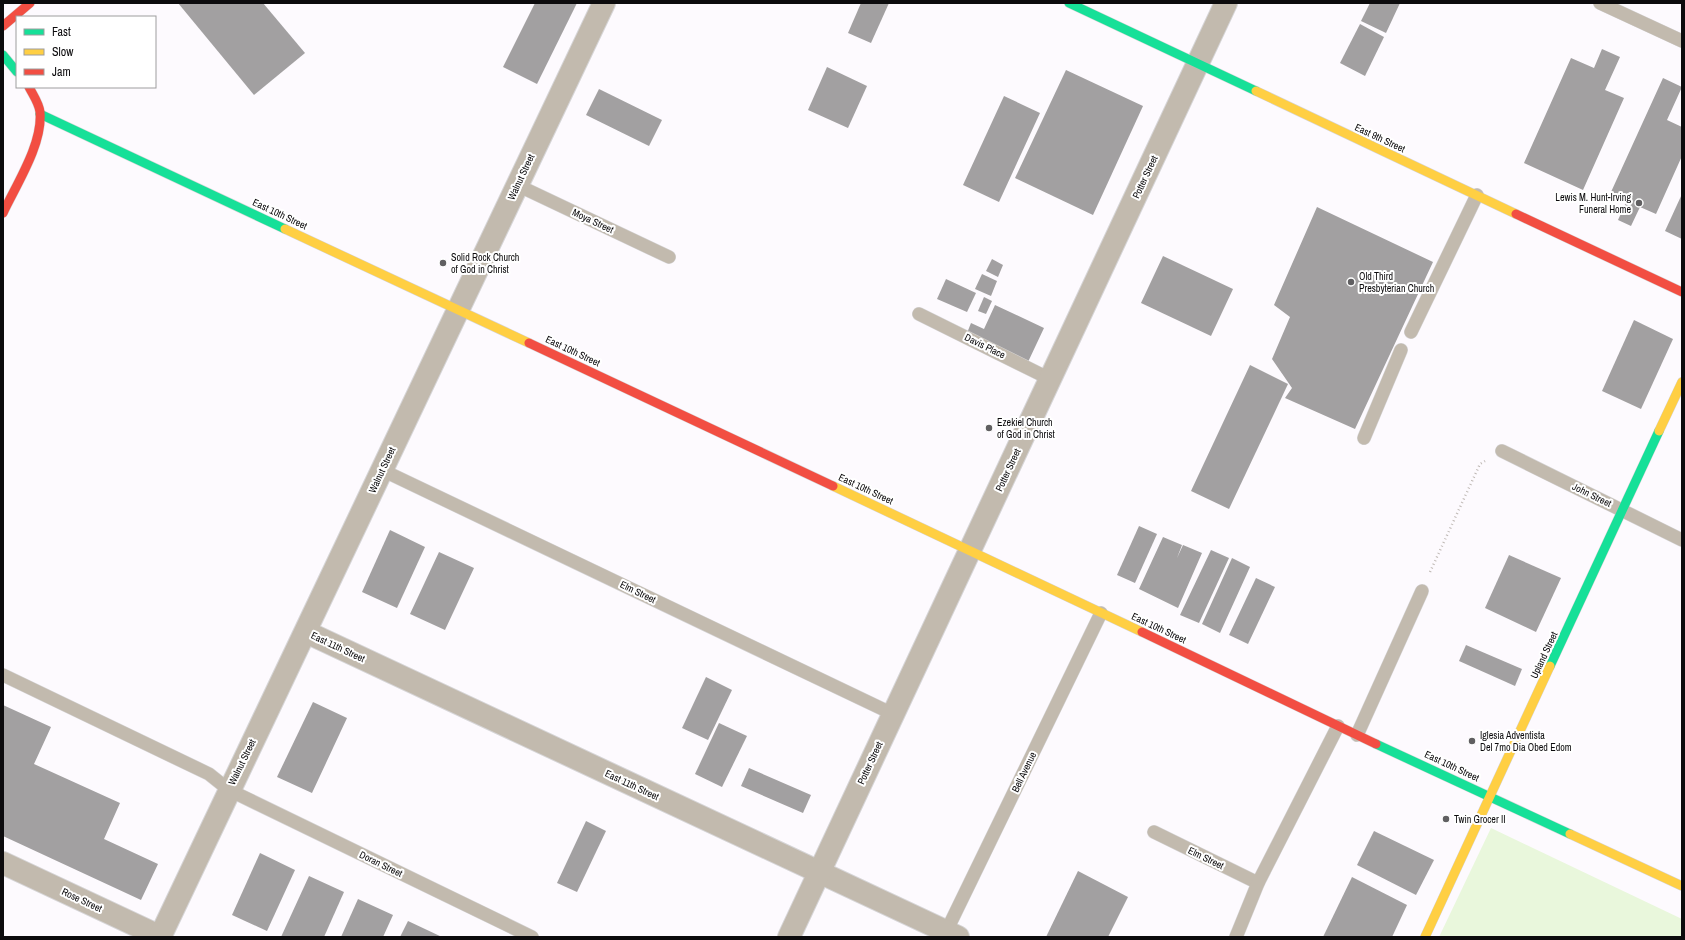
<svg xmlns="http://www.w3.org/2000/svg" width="1685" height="940" font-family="'Archivo Narrow',sans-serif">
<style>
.green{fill:#e9f7dc}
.building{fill:#a2a0a1}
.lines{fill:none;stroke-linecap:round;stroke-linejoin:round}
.lane-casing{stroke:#d6d5d7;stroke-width:14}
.street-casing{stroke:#d6d5d7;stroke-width:24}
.fast-casing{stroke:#d6d5d7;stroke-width:10}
.slow-casing{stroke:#d6d5d7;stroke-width:10}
.jam-casing{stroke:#d6d5d7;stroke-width:10}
.path{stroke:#c0bab6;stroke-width:2.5;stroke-dasharray:1 3;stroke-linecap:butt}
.lane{stroke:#c2baae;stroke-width:13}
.street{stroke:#c2baae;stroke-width:22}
.fast{stroke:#16e098;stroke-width:9}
.slow{stroke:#ffcf43;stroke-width:9}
.jam{stroke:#f24e42;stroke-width:9}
.poi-dot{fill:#605f61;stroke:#fff;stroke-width:1.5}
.labels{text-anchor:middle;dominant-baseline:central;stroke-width:4;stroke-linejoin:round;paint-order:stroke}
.street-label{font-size:10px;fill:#0c0b0d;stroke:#fff}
.poi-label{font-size:10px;fill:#0c0b0d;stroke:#fff;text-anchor:start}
</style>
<rect width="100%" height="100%" fill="#fdfafe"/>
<path class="green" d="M 1491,828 L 1682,919 L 1682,937 L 1439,937 Z"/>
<g class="building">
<path d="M 178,3 L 263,3 L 305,53 L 254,95 Z"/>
<path d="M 535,3 L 577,3 L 537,84 L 503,67 Z"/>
<path d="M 861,3 L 889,3 L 871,43 L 848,33 Z"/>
<path d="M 1370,3 L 1400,3 L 1386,33 L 1361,21 Z"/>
<path d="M 1360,24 L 1384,37 L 1365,76 L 1340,63 Z"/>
<path d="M 1602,49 L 1620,57 L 1605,90 L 1624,98 L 1583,190 L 1524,163 L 1571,58 L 1594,68 Z"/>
<path d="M 827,67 L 867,86 L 848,128 L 808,110 Z"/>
<path d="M 1066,70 L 1143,106 L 1093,215 L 1015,178 Z"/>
<path d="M 1663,78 L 1682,87 L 1667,120 L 1682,127 L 1682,156 L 1656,214 L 1640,207 L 1631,226 L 1618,220 L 1627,200 L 1611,192 Z"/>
<path d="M 599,89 L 662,120 L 649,146 L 586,115 Z"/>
<path d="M 1004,96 L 1040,113 L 999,202 L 963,185 Z"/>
<path d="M 1682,194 L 1682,239 L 1665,231 Z"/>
<path d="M 1317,207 L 1433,262 L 1355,429 L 1285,398 L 1292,388 L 1272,359 L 1290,317 L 1274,305 Z"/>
<path d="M 1163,256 L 1233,289 L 1211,336 L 1141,303 Z"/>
<path d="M 992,259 L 1003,265 L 998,277 L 986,271 Z"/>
<path d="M 982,274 L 997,281 L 991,296 L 975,289 Z"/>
<path d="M 946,279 L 976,293 L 967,312 L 937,299 Z"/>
<path d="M 984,297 L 992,301 L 986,314 L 978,311 Z"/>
<path d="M 995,305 L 1044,328 L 1028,362 L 967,333 L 971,323 L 984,329 Z"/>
<path d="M 1634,320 L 1673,339 L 1641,409 L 1602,391 Z"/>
<path d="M 1250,365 L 1288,384 L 1229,509 L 1191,491 Z"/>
<path d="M 1139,526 L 1157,534 L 1135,583 L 1117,575 Z"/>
<path d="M 390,530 L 425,547 L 397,608 L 362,592 Z"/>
<path d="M 1163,537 L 1182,545 L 1177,558 L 1183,545 L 1202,553 L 1178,608 L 1139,589 Z"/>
<path d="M 1211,550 L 1229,558 L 1199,623 L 1180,615 Z"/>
<path d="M 439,552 L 474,568 L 445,630 L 410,614 Z"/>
<path d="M 1509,555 L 1561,578 L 1536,632 L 1485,608 Z"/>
<path d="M 1232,558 L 1250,567 L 1220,633 L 1202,624 Z"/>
<path d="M 1256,578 L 1275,587 L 1248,644 L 1229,635 Z"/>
<path d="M 1466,645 L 1522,669 L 1515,686 L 1459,661 Z"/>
<path d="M 706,677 L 732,690 L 708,740 L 682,728 Z"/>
<path d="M 313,702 L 347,718 L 312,793 L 277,777 Z"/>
<path d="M 3,705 L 51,727 L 34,764 L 120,803 L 104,839 L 158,864 L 141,900 L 3,836 Z"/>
<path d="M 719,723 L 747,736 L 722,787 L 695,774 Z"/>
<path d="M 749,768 L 811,795 L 803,813 L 741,786 Z"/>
<path d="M 586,821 L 606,831 L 577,892 L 557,883 Z"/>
<path d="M 1374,831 L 1434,860 L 1416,895 L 1357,865 Z"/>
<path d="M 260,853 L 295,870 L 267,931 L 232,915 Z"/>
<path d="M 1078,871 L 1128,897 L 1108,937 L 1046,937 Z"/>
<path d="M 309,876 L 344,892 L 324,937 L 281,937 Z"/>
<path d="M 1352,877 L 1407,905 L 1392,937 L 1323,937 Z"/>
<path d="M 358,899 L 393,915 L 383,937 L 341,937 Z"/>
<path d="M 408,921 L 442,937 L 400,937 Z"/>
</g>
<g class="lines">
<g class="lane-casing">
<g id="lane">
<path d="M 1600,3 L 1682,41"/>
<path d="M 517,185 L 669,257"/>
<path d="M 919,314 L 1050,379"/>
<path d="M 1411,332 L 1477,195"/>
<path d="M 1364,438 L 1401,350"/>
<path d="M 1502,451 L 1682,540"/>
<path d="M 382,470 L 893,714"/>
<path d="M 3,675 L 209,774 L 229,790 L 532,937"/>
<path d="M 1357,735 L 1422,591"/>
<path d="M 1154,832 L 1258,883"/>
<path d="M 946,932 L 1101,613"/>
<path d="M 1236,937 L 1258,883 L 1338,726"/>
</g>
</g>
<g class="street-casing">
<g id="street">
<path d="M 306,632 L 958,937"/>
<path d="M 3,863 L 161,937"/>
<path d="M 160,937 L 604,3"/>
<path d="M 789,937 L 1226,3"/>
</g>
</g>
<g class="fast-casing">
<g id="fast">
<path d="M 1069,3 L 1256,91"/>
<path d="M 3,55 L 17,72"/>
<path d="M 40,114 L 285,229"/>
<path d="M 1550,666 L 1659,431"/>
<path d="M 1376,744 L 1570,834"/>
</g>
</g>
<g class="slow-casing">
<g id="slow">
<path d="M 1256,91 L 1516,214"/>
<path d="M 285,229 L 529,343"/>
<path d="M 1659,431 L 1682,382"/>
<path d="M 833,486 L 1142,632"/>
<path d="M 1570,834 L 1682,886"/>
<path d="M 1425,937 L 1550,666"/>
</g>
</g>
<g class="jam-casing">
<g id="jam">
<path d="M 3,26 L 30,3"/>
<path d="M 3,213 C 16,185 43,144 40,112 C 39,103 33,95 29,87"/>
<path d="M 1516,214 L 1682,292"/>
<path d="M 529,343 L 833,486"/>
<path d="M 1142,632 L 1376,744"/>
</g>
</g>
<path class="path" d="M 1430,572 L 1480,464 L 1485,461"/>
<use href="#lane" class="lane"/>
<use href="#street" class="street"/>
<use href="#fast" class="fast"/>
<use href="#slow" class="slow"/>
<use href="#jam" class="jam"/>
</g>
<g class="poi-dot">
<circle cx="1639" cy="203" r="4"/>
<circle cx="443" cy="263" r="4"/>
<circle cx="1351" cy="282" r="4"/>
<circle cx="989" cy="428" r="4"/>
<circle cx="1472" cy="741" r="4"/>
<circle cx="1446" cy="819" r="4"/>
</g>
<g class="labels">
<g class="street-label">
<text transform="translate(1380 138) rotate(25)">East 9th Street</text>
<text transform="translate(521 177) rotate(-65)">Walnut Street</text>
<text transform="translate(1145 177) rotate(-65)">Potter Street</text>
<text transform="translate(280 214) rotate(25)">East 10th Street</text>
<text transform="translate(593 221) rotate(25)">Moya Street</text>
<text transform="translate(985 346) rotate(26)">Davis Place</text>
<text transform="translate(573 351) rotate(25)">East 10th Street</text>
<text transform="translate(382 470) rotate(-65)">Walnut Street</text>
<text transform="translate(1008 470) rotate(-65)">Potter Street</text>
<text transform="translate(866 489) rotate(25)">East 10th Street</text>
<text transform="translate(1592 495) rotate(26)">John Street</text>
<text transform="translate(638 592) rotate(26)">Elm Street</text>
<text transform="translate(1159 628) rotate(25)">East 10th Street</text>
<text transform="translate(338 647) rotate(25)">East 11th Street</text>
<text transform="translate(1544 655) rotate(-65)">Upland Street</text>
<text transform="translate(242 762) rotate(-64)">Walnut Street</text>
<text transform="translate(870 763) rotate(-65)">Potter Street</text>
<text transform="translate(1452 766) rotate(25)">East 10th Street</text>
<text transform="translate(1024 772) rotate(-64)">Bell Avenue</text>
<text transform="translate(632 785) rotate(25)">East 11th Street</text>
<text transform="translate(1206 858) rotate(26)">Elm Street</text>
<text transform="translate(381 864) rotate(26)">Doran Street</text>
<text transform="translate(82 900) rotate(25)">Rose Street</text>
</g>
<g class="poi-label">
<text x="1631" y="197" text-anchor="end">Lewis M. Hunt-Irving<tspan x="1631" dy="12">Funeral Home</tspan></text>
<text x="451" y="257">Solid Rock Church<tspan x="451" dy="12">of God in Christ</tspan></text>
<text x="1359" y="276">Old Third<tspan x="1359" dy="12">Presbyterian Church</tspan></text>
<text x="997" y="422">Ezekiel Church<tspan x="997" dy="12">of God in Christ</tspan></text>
<text x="1480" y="735">Iglesia Adventista<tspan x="1480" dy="12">Del 7mo Dia Obed Edom</tspan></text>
<text x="1454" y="819">Twin Grocer II</text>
</g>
</g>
<rect width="1685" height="940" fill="none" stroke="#0c0b0d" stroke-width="8"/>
<rect x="16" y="16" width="140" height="72" fill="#ffffff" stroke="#9e9d9e"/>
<rect x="24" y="29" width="20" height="6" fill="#16e098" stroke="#9e9d9e"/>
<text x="52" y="36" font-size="12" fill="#0c0b0d">Fast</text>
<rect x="24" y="49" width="20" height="6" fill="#ffcf43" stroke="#9e9d9e"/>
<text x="52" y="56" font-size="12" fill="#0c0b0d">Slow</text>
<rect x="24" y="69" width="20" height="6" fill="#f24e42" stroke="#9e9d9e"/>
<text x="52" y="76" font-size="12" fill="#0c0b0d">Jam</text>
</svg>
